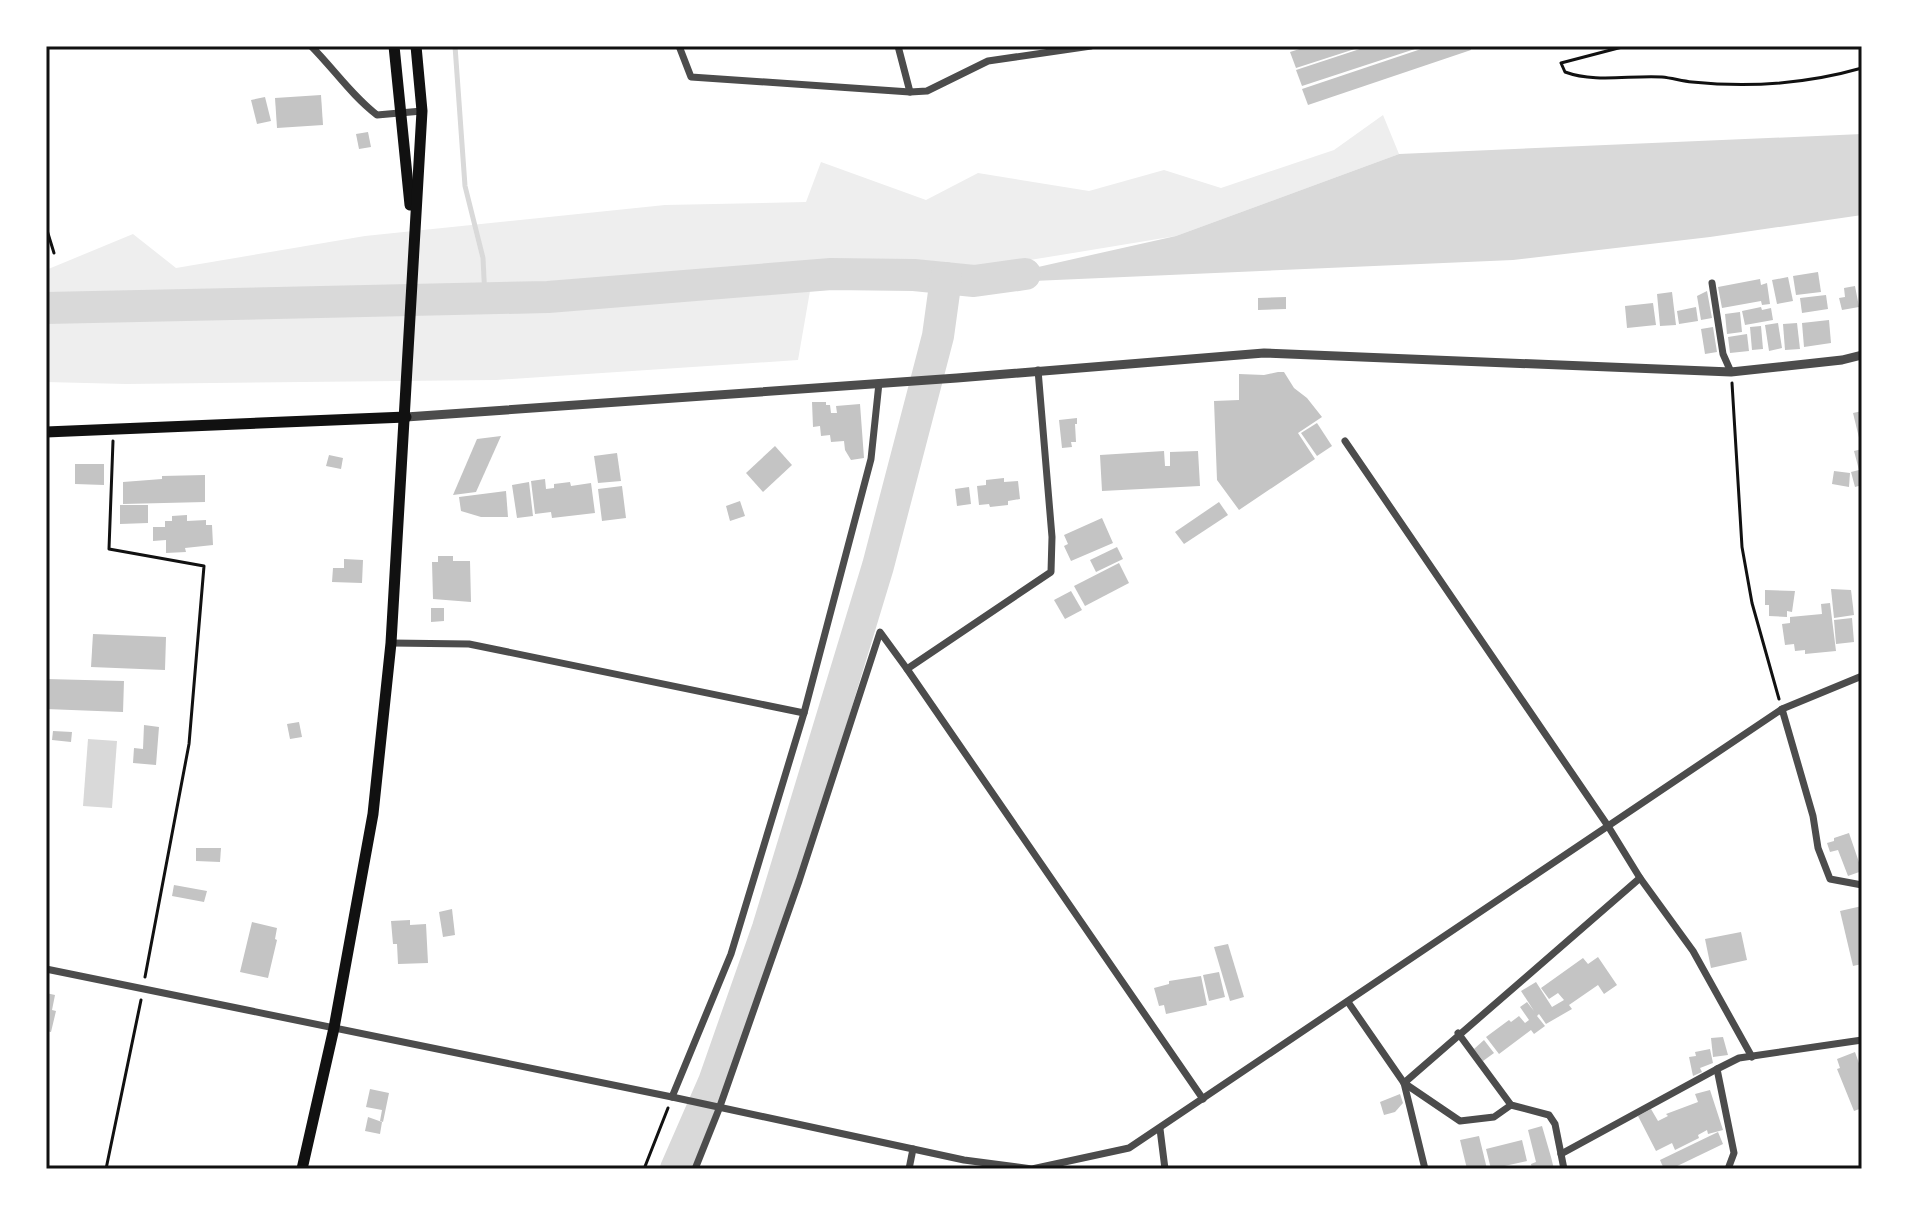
<svg xmlns="http://www.w3.org/2000/svg" width="1908" height="1215" font-family="Barlow,sans-serif">
<style>
.green{fill:#eee}
.water{fill:#d9d9d9}
.lines{fill:none;stroke-linecap:round;stroke-linejoin:round}
.stream{stroke:#d9d9d9;stroke-width:5}
.river{stroke:#d9d9d9;stroke-width:32}
.building{fill:#c4c4c4}
.path{stroke:#111;stroke-width:3}
.minor{stroke:#4c4c4c;stroke-width:7}
.tertiary{stroke:#4c4c4c;stroke-width:9}
.primary{stroke:#111;stroke-width:11}
.neatline{fill:none;stroke:#111;stroke-width:3}
</style>
<rect width="100%" height="100%" fill="#fff"/>
<path class="green" d="M 1383,115 L 1399,154 L 1176,236 L 1000,265 L 814,268 L 798,360 L 496,380 L 126,384 L 46,382 L 46,270 L 133,234 L 176,268 L 365,236 L 665,205 L 806,202 L 821,162 L 926,200 L 978,173 L 1089,191 L 1164,170 L 1221,188 L 1334,150 Z"/>
<g class="water">
<path d="M 1862,134 L 1862,215 L 1710,237 L 1513,260 L 962,284 L 1176,236 L 1399,154 Z"/>
<path d="M 88,739 L 117,741 L 112,808 L 83,806 Z"/>
</g>
<g class="lines">
<path class="stream" d="M 455,46 L 465,186 L 483,258 L 485,299"/>
<g class="river">
<path d="M 46,308 L 548,297 L 831,274 L 914,275 L 974,281 L 1025,274"/>
<path d="M 676,1169 L 714,1082 L 768,928 L 878,566 L 938,336 L 946,278"/>
</g>
</g>
<g class="building">
<path d="M 1309,46 L 1361,46 L 1361,47 L 1296,68 L 1290,52 Z"/>
<path d="M 1369,46 L 1421,47 L 1302,86 L 1296,70 Z"/>
<path d="M 1430,46 L 1470,46 L 1471,50 L 1308,105 L 1302,89 Z"/>
<path d="M 321,95 L 323,125 L 277,128 L 275,98 Z"/>
<path d="M 265,97 L 271,121 L 257,124 L 251,100 Z"/>
<path d="M 368,132 L 371,147 L 359,149 L 356,134 Z"/>
<path d="M 1818,272 L 1821,292 L 1796,295 L 1793,276 Z"/>
<path d="M 1788,277 L 1793,301 L 1777,304 L 1772,280 Z"/>
<path d="M 1760,279 L 1761,285 L 1767,283 L 1770,304 L 1762,305 L 1761,301 L 1722,308 L 1718,287 Z"/>
<path d="M 1855,286 L 1859,307 L 1842,310 L 1839,298 L 1845,297 L 1844,288 Z"/>
<path d="M 1707,291 L 1712,318 L 1701,320 L 1697,296 Z"/>
<path d="M 1672,292 L 1676,325 L 1660,326 L 1657,294 Z"/>
<path d="M 1826,295 L 1828,309 L 1802,313 L 1800,298 Z"/>
<path d="M 1286,297 L 1286,309 L 1258,310 L 1258,298 Z"/>
<path d="M 1653,303 L 1656,325 L 1627,328 L 1625,306 Z"/>
<path d="M 1696,307 L 1698,321 L 1679,324 L 1677,311 Z"/>
<path d="M 1761,307 L 1762,310 L 1771,308 L 1773,320 L 1745,325 L 1742,311 Z"/>
<path d="M 1740,312 L 1742,332 L 1727,334 L 1725,314 Z"/>
<path d="M 1829,320 L 1831,343 L 1804,347 L 1802,323 Z"/>
<path d="M 1778,323 L 1782,348 L 1769,351 L 1765,325 Z"/>
<path d="M 1797,323 L 1800,349 L 1785,350 L 1783,324 Z"/>
<path d="M 1761,326 L 1763,349 L 1752,350 L 1750,327 Z"/>
<path d="M 1713,327 L 1717,352 L 1705,354 L 1701,329 Z"/>
<path d="M 1747,334 L 1749,351 L 1730,353 L 1728,337 Z"/>
<path d="M 1278,372 L 1284,372 L 1294,388 L 1307,398 L 1322,417 L 1298,433 L 1315,459 L 1239,510 L 1217,480 L 1214,401 L 1239,400 L 1239,374 L 1264,375 Z"/>
<path d="M 812,402 L 826,402 L 826,405 L 830,405 L 831,413 L 837,413 L 836,406 L 860,404 L 864,458 L 851,460 L 845,450 L 844,441 L 831,442 L 830,435 L 821,436 L 820,426 L 813,427 Z"/>
<path d="M 1862,411 L 1862,445 L 1861,446 L 1853,413 Z"/>
<path d="M 1077,418 L 1077,424 L 1075,424 L 1076,442 L 1071,442 L 1072,447 L 1062,448 L 1059,420 Z"/>
<path d="M 1317,423 L 1332,446 L 1317,456 L 1301,433 Z"/>
<path d="M 501,436 L 476,492 L 453,495 L 477,439 Z"/>
<path d="M 775,446 L 792,465 L 763,492 L 746,473 Z"/>
<path d="M 1862,449 L 1862,485 L 1855,487 L 1851,472 L 1859,470 L 1854,451 Z"/>
<path d="M 1164,451 L 1165,466 L 1170,466 L 1170,452 L 1198,451 L 1200,486 L 1102,491 L 1100,455 Z"/>
<path d="M 617,453 L 621,481 L 598,483 L 594,456 Z"/>
<path d="M 329,455 L 343,458 L 341,469 L 326,466 Z"/>
<path d="M 75,464 L 104,464 L 104,485 L 75,484 Z"/>
<path d="M 1834,471 L 1850,473 L 1849,487 L 1832,484 Z"/>
<path d="M 205,475 L 205,502 L 123,504 L 123,482 L 162,479 L 162,476 Z"/>
<path d="M 1004,478 L 1004,482 L 1018,481 L 1020,499 L 1008,501 L 1008,505 L 990,507 L 989,504 L 979,505 L 977,486 L 986,485 L 986,480 Z"/>
<path d="M 545,479 L 546,489 L 554,488 L 554,484 L 570,482 L 571,486 L 591,483 L 595,513 L 552,518 L 551,512 L 535,514 L 531,481 Z"/>
<path d="M 529,482 L 533,516 L 517,518 L 512,485 Z"/>
<path d="M 622,486 L 626,518 L 602,521 L 598,489 Z"/>
<path d="M 969,487 L 971,504 L 957,506 L 955,489 Z"/>
<path d="M 506,491 L 508,517 L 481,517 L 461,511 L 459,497 Z"/>
<path d="M 740,501 L 745,516 L 730,521 L 726,506 Z"/>
<path d="M 1219,502 L 1228,515 L 1184,544 L 1175,532 Z"/>
<path d="M 120,505 L 148,505 L 148,523 L 120,524 Z"/>
<path d="M 187,515 L 187,521 L 206,520 L 206,525 L 212,525 L 213,545 L 185,548 L 186,552 L 166,553 L 166,540 L 153,541 L 153,527 L 165,527 L 165,521 L 172,521 L 172,516 Z"/>
<path d="M 1102,518 L 1113,543 L 1071,561 L 1064,546 L 1068,544 L 1064,535 Z"/>
<path d="M 1117,547 L 1123,559 L 1096,572 L 1090,560 Z"/>
<path d="M 438,556 L 453,556 L 453,561 L 470,561 L 471,602 L 433,599 L 432,562 L 438,562 Z"/>
<path d="M 344,559 L 363,560 L 362,583 L 332,582 L 333,568 L 344,568 Z"/>
<path d="M 1119,563 L 1129,583 L 1085,606 L 1074,586 Z"/>
<path d="M 1831,589 L 1851,590 L 1854,615 L 1834,618 Z"/>
<path d="M 1765,590 L 1795,591 L 1792,612 L 1787,611 L 1787,617 L 1769,616 L 1769,605 L 1765,605 Z"/>
<path d="M 1071,591 L 1082,610 L 1065,619 L 1054,600 Z"/>
<path d="M 1830,603 L 1836,651 L 1805,654 L 1805,650 L 1795,651 L 1794,644 L 1785,645 L 1782,624 L 1790,623 L 1790,617 L 1822,614 L 1821,604 Z"/>
<path d="M 431,608 L 444,608 L 444,621 L 431,622 Z"/>
<path d="M 1852,618 L 1854,642 L 1836,644 L 1834,620 Z"/>
<path d="M 93,634 L 166,637 L 165,670 L 91,667 Z"/>
<path d="M 46,679 L 124,681 L 123,712 L 46,709 Z"/>
<path d="M 299,722 L 302,737 L 290,739 L 287,724 Z"/>
<path d="M 144,725 L 159,727 L 156,765 L 133,763 L 134,748 L 143,749 Z"/>
<path d="M 53,731 L 72,732 L 71,742 L 52,740 Z"/>
<path d="M 1849,833 L 1862,871 L 1848,876 L 1838,850 L 1830,852 L 1827,843 L 1834,841 L 1834,838 Z"/>
<path d="M 196,848 L 221,848 L 220,862 L 196,861 Z"/>
<path d="M 174,885 L 207,891 L 204,902 L 172,896 Z"/>
<path d="M 1862,906 L 1862,964 L 1853,966 L 1840,911 Z"/>
<path d="M 452,909 L 455,935 L 443,937 L 439,912 Z"/>
<path d="M 410,920 L 410,925 L 426,924 L 428,963 L 398,964 L 397,944 L 393,944 L 391,921 Z"/>
<path d="M 252,922 L 277,928 L 275,939 L 277,940 L 268,978 L 240,972 Z"/>
<path d="M 1741,932 L 1747,960 L 1711,968 L 1705,939 Z"/>
<path d="M 1228,944 L 1244,997 L 1230,1001 L 1214,947 Z"/>
<path d="M 1598,957 L 1617,985 L 1604,994 L 1598,985 L 1569,1005 L 1572,1009 L 1546,1024 L 1539,1014 L 1537,1016 L 1545,1026 L 1534,1034 L 1531,1030 L 1499,1054 L 1486,1037 L 1509,1020 L 1511,1022 L 1519,1016 L 1525,1023 L 1529,1020 L 1520,1007 L 1527,1002 L 1534,1011 L 1521,991 L 1536,982 L 1552,1007 L 1564,1000 L 1558,993 L 1549,999 L 1541,988 L 1583,958 L 1588,964 Z"/>
<path d="M 1219,972 L 1225,997 L 1209,1001 L 1203,975 Z"/>
<path d="M 1201,976 L 1207,1005 L 1166,1014 L 1164,1005 L 1159,1006 L 1154,988 L 1169,984 L 1169,981 Z"/>
<path d="M 46,993 L 55,995 L 52,1010 L 56,1011 L 51,1032 L 46,1031 Z"/>
<path d="M 1723,1037 L 1728,1055 L 1713,1057 L 1711,1038 Z"/>
<path d="M 1484,1040 L 1494,1053 L 1483,1061 L 1474,1049 Z"/>
<path d="M 1710,1049 L 1713,1063 L 1700,1068 L 1702,1072 L 1693,1076 L 1689,1057 L 1696,1056 L 1695,1052 Z"/>
<path d="M 1855,1052 L 1860,1066 L 1862,1065 L 1862,1108 L 1854,1111 L 1837,1069 L 1840,1068 L 1837,1059 Z"/>
<path d="M 370,1089 L 389,1093 L 383,1122 L 380,1121 L 382,1110 L 366,1107 Z"/>
<path d="M 1710,1090 L 1723,1130 L 1708,1134 L 1707,1130 L 1698,1135 L 1699,1138 L 1675,1150 L 1672,1143 L 1656,1151 L 1638,1116 L 1651,1109 L 1658,1121 L 1668,1116 L 1666,1114 L 1698,1102 L 1695,1094 Z"/>
<path d="M 1400,1094 L 1403,1103 L 1395,1112 L 1384,1115 L 1380,1102 Z"/>
<path d="M 368,1117 L 382,1122 L 380,1134 L 365,1131 Z"/>
<path d="M 1542,1126 L 1551,1157 L 1554,1169 L 1532,1169 L 1531,1164 L 1536,1162 L 1528,1130 Z"/>
<path d="M 1718,1132 L 1723,1144 L 1671,1169 L 1664,1169 L 1660,1160 Z"/>
<path d="M 1479,1136 L 1487,1169 L 1467,1169 L 1460,1140 Z"/>
<path d="M 1522,1140 L 1527,1161 L 1491,1169 L 1486,1149 Z"/>
</g>
<g class="lines">
<g class="path">
<path d="M 1626,46 L 1561,63 L 1565,72 C 1595,83 1630,75 1662,77 C 1672,78 1682,81 1692,82 C 1750,88 1806,84 1862,68"/>
<path d="M 46,227 L 54,253"/>
<path d="M 1732,383 L 1742,547 L 1752,603 L 1779,699"/>
<path d="M 113,441 L 109,549 L 204,566 L 189,744 L 145,977"/>
<path d="M 106,1169 L 141,1000"/>
<path d="M 644,1169 L 668,1108"/>
</g>
<g class="minor">
<path d="M 311,46 C 334,69 351,95 377,115 L 422,111"/>
<path d="M 679,46 L 691,77 L 910,92 L 927,91 L 988,61 L 1091,46"/>
<path d="M 898,46 L 910,92"/>
<path d="M 1712,283 L 1723,354 L 1731,372"/>
<path d="M 1038,370 L 1052,537 L 1051,572 L 907,669 L 1203,1099"/>
<path d="M 1345,441 L 1608,826 L 1640,878 L 1693,951 L 1752,1057"/>
<path d="M 391,643 L 469,644 L 804,713 L 731,954 L 672,1097"/>
<path d="M 1782,709 L 1813,816 L 1818,848 L 1830,879 L 1862,885"/>
<path d="M 804,713 L 871,459 L 879,383"/>
<path d="M 46,969 L 672,1097 L 964,1160 L 1032,1169 L 1129,1148 L 1782,709 L 1862,676"/>
<path d="M 1348,1002 L 1404,1083 L 1425,1169"/>
<path d="M 1458,1033 L 1511,1105 L 1549,1115 L 1555,1124 L 1564,1169"/>
<path d="M 1511,1105 L 1494,1117 L 1460,1121 L 1404,1083 L 1640,878"/>
<path d="M 1160,1129 L 1165,1169"/>
<path d="M 1561,1154 L 1717,1069"/>
<path d="M 695,1169 L 719,1109 L 799,881 L 880,632 L 907,669"/>
<path d="M 909,1169 L 913,1149"/>
<path d="M 1728,1169 L 1734,1153 L 1717,1069 L 1739,1058 L 1862,1040"/>
</g>
<path class="tertiary" d="M 406,417 L 957,378 L 1264,353 L 1731,372 L 1842,360 L 1862,355"/>
<g class="primary">
<path d="M 394,46 L 410,205"/>
<path d="M 46,432 L 406,417"/>
<path d="M 302,1169 L 334,1028 L 373,814 L 391,643 L 422,111 L 416,46"/>
</g>
</g>
<rect width="1908" height="1215" fill="none" stroke="#ffffff" stroke-width="96"/>
<rect x="48" y="48" width="1812" height="1119" class="neatline"/>
</svg>
